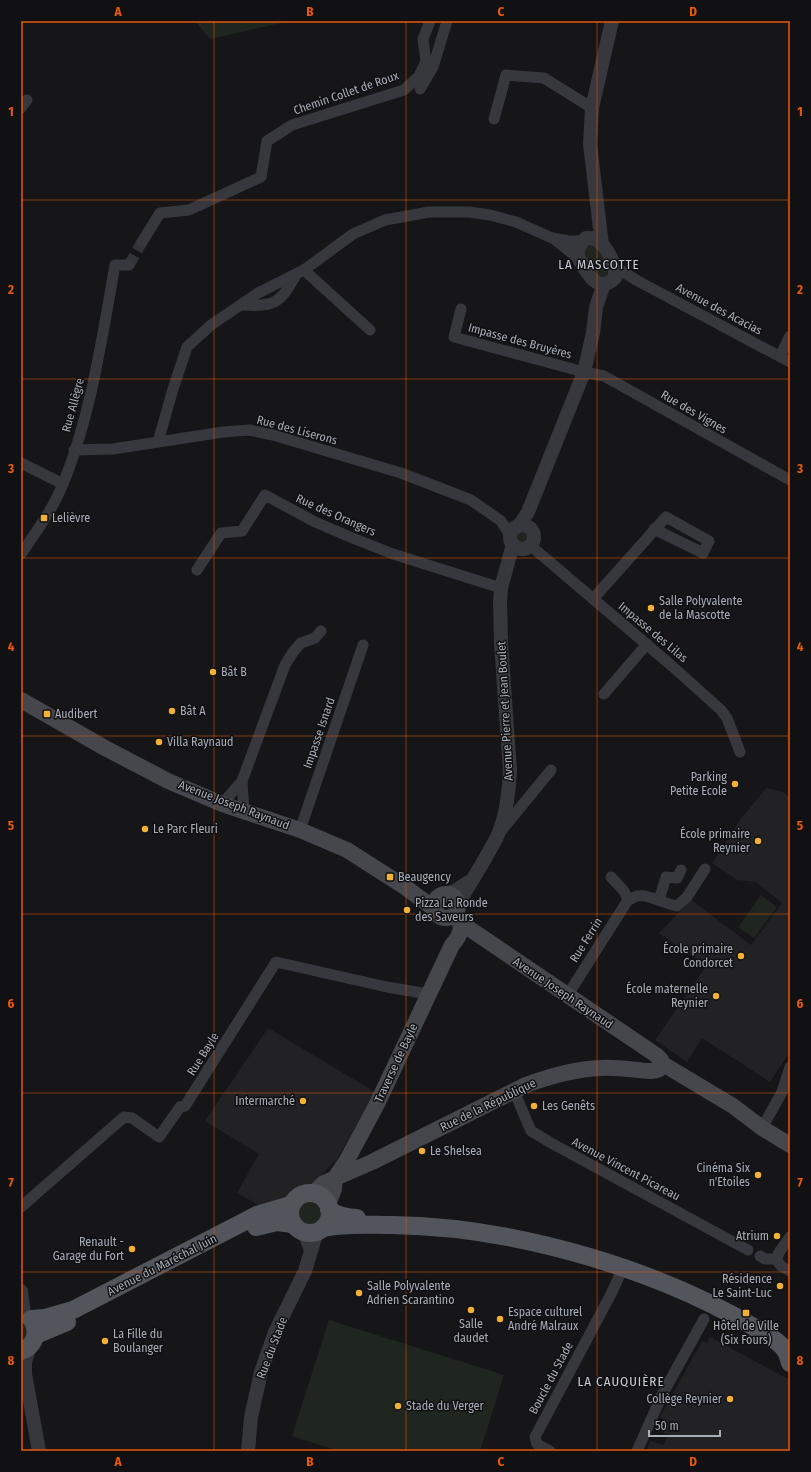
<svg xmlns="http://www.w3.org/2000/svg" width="811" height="1472" font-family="'Fira Sans Condensed',sans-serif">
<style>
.built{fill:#222225}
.green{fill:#1e261f}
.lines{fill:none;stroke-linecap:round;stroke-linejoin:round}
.minor-tunnel{stroke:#333438;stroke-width:11;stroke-dasharray:11 5.5;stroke-linecap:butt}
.minor{stroke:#37383d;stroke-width:11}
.tertiary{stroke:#37383d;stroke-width:14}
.secondary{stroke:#45474d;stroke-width:16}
.primary{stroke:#53555c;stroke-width:18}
.grid{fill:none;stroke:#e8590c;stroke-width:1;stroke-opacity:0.55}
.poi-dot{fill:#f2b134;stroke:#111113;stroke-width:1.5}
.labels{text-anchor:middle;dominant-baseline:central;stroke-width:3;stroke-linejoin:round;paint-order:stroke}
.street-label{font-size:12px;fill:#a8adb8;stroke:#111113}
.poi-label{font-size:12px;fill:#a8adb8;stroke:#111113;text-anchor:start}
.neighbourhood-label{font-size:13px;letter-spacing:1px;fill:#c9ccd4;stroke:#111113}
.neatline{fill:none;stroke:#e8590c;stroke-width:1.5}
.grid-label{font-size:13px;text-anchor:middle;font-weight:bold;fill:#e8590c}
</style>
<rect width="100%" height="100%" fill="#161618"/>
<g class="built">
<path d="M 766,788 L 783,792 L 790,798 L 790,1052 L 770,1082 L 702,1038 L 687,1062 L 655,1040 L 706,966 L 659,933 L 691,900 L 751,945 L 782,903 L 788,908 L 756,882 L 737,880 L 712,863 L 740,820 Z"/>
<path d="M 268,1028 L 375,1092 L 337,1159 L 316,1180 L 274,1206 L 261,1206 L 237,1193 L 259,1154 L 205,1121 Z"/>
<path d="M 710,1337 L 790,1380 L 790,1451 L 646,1451 L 650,1441 L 663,1445 L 668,1435 L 662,1432 L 664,1430 L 661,1428 L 665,1420 L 660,1417 L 702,1341 L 707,1343 Z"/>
</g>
<g class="green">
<path d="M 195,21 L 290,21 L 210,39 Z"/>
<path d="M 589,238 L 616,271 L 600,283 L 579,246 Z"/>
<path d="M 524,525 C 540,530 535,551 519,549 L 512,531 L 514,528 Z"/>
<path d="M 441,895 L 455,898 L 450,917 L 445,917 L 439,915 L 435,903 L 436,900 Z"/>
<path d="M 761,895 L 777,907 L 754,938 L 738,927 Z"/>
<path d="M 308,1193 L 317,1194 L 325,1200 L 328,1220 L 308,1232 L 290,1218 C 289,1205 295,1196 308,1193 Z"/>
<path d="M 21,1313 L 31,1319 L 21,1351 Z"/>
<path d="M 329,1320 L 504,1375 L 480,1451 L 338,1451 L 292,1436 Z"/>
</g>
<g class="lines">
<path class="minor-tunnel" d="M 129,265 L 142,242"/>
<g class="minor">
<path d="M 420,89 L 433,67 L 447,21"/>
<path d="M 21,108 L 27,100"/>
<path d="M 494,119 L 506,75 L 544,78 L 592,108"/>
<path d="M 554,239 L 578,258"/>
<path d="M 142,242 L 160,213 L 189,210 L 261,177 L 267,141 L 292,125 L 404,90 L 419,76 L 426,61 L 423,39 L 430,21"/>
<path d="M 614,266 L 636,280 L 790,362"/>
<path d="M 304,270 L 370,330"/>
<path d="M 242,305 C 276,307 280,303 297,273"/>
<path d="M 461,309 L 454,337 L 584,372 L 604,376 L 790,480"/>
<path d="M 780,356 L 790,336"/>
<path d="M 158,442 L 173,389 L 187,347 L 211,325 L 258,293 L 304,270 L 353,234 L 385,220 L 429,212 L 469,212 L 490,215 L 516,222 L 552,238 L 569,241 L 583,241"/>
<path d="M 74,450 L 113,449 L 223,432 L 249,430 L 273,435 L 401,473 L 471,500 L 501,521 L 510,535"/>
<path d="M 21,463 L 63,484"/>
<path d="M 531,546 L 672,666 L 721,710 L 727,718 L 740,752"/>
<path d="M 21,554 C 36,532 53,509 63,484 C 91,415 102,338 115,265 L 129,265"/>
<path d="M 197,570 L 221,533 L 242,531 L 265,495 L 315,522 L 350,537 L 393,554 L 501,588"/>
<path d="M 593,599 L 666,517 L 709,541 L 703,553 L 654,529"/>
<path d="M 604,694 L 647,644"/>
<path d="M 242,781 L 244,811"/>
<path d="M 222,804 L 242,781 L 285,665 L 293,652 L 301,643 L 315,638 L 321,631"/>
<path d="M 300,830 L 363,645"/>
<path d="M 501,831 L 551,770"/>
<path d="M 611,877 L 624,891 L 628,900"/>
<path d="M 659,900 L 666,877 L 677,878 L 681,870"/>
<path d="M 567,996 L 628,900 C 631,899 634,897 637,896 C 649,894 665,904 677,906 L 687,897 L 705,869"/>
<path d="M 514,1091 L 531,1131 L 553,1144 L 748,1250"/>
<path d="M 762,1128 L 782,1092 L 790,1067"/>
<path d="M 21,1207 L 124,1117 L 132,1118 L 159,1137 L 180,1107 L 185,1106 L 276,962 L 387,987 L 428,994"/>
<path d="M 760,1256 L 765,1259 L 776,1259 L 781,1266 L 790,1271"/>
<path d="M 776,1259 L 780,1251 L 790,1237"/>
<path d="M 550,1451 L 537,1444 L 535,1437 L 611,1294 L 623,1268"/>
<path d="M 637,1451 L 662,1395 L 704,1319"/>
</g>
<g class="tertiary">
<path d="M 586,238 C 603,235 617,264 615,278 C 600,292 591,279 583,266 C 581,262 577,258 578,252 C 578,246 582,242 586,238 Z"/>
<path d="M 602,245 L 590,144 L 592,108 L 612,21"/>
<circle cx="522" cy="537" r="12"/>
<path d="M 519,526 L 528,512 L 584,372 L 593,333 L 596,307 L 604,284"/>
<path d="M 446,894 L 455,891 L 469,882"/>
<path d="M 458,904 C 471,882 485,860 497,837 C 506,817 509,792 510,771 L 501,643 L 500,602 L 501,588 L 513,544"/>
<path d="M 304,1232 L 311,1250"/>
<path d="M 21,1291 L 24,1314"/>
<path d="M 29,1348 L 25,1362 L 25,1374 L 39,1451"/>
<path d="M 248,1451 L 251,1417 L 261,1372 L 275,1332 L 305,1271 L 317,1231"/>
</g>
<g class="secondary">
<path d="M 21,700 L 105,748 L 168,781 L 222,804 L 300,830 L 347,850 L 405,887 L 436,910"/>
<circle cx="446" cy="906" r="12"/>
<path d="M 461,923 L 656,1055 L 661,1060 L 663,1064 L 733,1106 L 762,1128 L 790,1145"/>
<path d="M 313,1193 L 324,1183 L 372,1162 L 526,1085 C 550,1076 575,1069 601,1068 C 617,1067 634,1070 650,1071 C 656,1071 661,1070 663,1064"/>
<path d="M 328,1204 L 334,1189 L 335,1178 L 347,1160 L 377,1104 L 452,945 C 461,935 464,927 456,914"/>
</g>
<g class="primary">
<circle cx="310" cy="1213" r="20"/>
<path d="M 329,1210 C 338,1216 347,1218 357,1218"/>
<path d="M 256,1227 L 277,1222 L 293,1224"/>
<path d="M 323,1228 C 345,1223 369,1225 392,1225 C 519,1227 668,1271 775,1340 L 783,1347 L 787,1353 L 790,1363"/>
<path d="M 31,1319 L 45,1318 L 73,1310 L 257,1215 L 291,1205"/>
<path d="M 36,1335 L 67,1322"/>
<path d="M 21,1351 C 33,1347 38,1336 34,1323"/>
</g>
</g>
<path class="grid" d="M 214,21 L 214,1451M 406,21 L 406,1451M 597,21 L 597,1451M 21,200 L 790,200M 21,379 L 790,379M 21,558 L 790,558M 21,736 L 790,736M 21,914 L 790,914M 21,1093 L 790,1093M 21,1272 L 790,1272"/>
<g class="poi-dot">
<rect x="40" y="514" width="8" height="8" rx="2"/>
<circle cx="651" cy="608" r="4"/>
<circle cx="213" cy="672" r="4"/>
<circle cx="172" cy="711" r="4"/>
<rect x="43" y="710" width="8" height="8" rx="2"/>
<circle cx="159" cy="742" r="4"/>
<circle cx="735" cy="784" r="4"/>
<circle cx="145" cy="829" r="4"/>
<circle cx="758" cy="841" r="4"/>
<rect x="386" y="873" width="8" height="8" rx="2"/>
<circle cx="407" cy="910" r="4"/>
<circle cx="741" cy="956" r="4"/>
<circle cx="716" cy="996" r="4"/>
<circle cx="303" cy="1101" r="4"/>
<circle cx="534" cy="1106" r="4"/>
<circle cx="422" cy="1151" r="4"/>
<circle cx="758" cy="1175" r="4"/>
<circle cx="777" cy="1236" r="4"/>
<circle cx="132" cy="1249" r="4"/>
<circle cx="780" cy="1286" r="4"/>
<circle cx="359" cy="1293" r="4"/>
<circle cx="471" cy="1310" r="4"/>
<rect x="742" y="1309" width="8" height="8" rx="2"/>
<circle cx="500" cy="1319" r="4"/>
<circle cx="105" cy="1341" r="4"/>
<circle cx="730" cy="1399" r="4"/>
<circle cx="398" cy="1406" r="4"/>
</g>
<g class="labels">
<g class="street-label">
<text transform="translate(346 93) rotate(-19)">Chemin Collet de Roux</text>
<text transform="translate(719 309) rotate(28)">Avenue des Acacias</text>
<text transform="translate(520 341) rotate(15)">Impasse des Bruyères</text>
<text transform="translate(73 405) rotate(-75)">Rue Allègre</text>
<text transform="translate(694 412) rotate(30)">Rue des Vignes</text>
<text transform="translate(297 430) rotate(15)">Rue des Liserons</text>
<text transform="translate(336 515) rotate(24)">Rue des Orangers</text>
<text transform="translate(653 632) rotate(40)">Impasse des Lilas</text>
<text transform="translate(505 711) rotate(-93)">Avenue Pierre et Jean Boulet</text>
<text transform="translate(319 733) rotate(-71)">Impasse Isnard</text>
<text transform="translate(234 805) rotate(21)">Avenue Joseph Raynaud</text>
<text transform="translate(586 940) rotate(-58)">Rue Ferrin</text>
<text transform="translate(563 993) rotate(34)">Avenue Joseph Raynaud</text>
<text transform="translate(203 1054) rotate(-58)">Rue Bayle</text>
<text transform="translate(396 1063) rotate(-65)">Traverse de Bayle</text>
<text transform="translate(488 1105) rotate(-26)">Rue de la République</text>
<text transform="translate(626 1169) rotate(28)">Avenue Vincent Picareau</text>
<text transform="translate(162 1265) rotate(-27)">Avenue du Maréchal Juin</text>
<text transform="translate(272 1348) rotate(-69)">Rue du Stade</text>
<text transform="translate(551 1378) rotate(-62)">Boucle du Stade</text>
</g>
<g class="poi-label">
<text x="52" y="518">Lelièvre</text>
<text x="659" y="601">Salle Polyvalente<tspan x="659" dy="14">de la Mascotte</tspan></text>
<text x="221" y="672">Bât B</text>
<text x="180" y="711">Bât A</text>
<text x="55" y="714">Audibert</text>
<text x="167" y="742">Villa Raynaud</text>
<text x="727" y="777" text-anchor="end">Parking<tspan x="727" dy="14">Petite Ecole</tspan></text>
<text x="153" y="829">Le Parc Fleuri</text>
<text x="750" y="834" text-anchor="end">École primaire<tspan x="750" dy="14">Reynier</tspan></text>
<text x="398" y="877">Beaugency</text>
<text x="415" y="903">Pizza La Ronde<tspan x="415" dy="14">des Saveurs</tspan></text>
<text x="733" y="949" text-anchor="end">École primaire<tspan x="733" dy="14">Condorcet</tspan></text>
<text x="708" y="989" text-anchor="end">École maternelle<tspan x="708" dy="14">Reynier</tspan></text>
<text x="295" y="1101" text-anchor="end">Intermarché</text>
<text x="542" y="1106">Les Genêts</text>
<text x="430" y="1151">Le Shelsea</text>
<text x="750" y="1168" text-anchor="end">Cinéma Six<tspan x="750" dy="14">n'Etoiles</tspan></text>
<text x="769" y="1236" text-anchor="end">Atrium</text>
<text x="124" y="1242" text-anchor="end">Renault -<tspan x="124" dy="14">Garage du Fort</tspan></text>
<text x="772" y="1279" text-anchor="end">Résidence<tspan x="772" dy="14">Le Saint-Luc</tspan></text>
<text x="367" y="1286">Salle Polyvalente<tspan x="367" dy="14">Adrien Scarantino</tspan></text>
<text x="508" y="1312">Espace culturel<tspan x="508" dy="14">André Malraux</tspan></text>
<text x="471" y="1324" text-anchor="middle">Salle<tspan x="471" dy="14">daudet</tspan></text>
<text x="746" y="1326" text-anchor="middle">Hôtel de Ville<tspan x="746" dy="14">(Six Fours)</tspan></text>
<text x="113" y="1334">La Fille du<tspan x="113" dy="14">Boulanger</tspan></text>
<text x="722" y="1399" text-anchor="end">Collège Reynier</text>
<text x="406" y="1406">Stade du Verger</text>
</g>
<g class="neighbourhood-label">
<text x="599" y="264">LA MASCOTTE</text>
<text x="621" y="1381">LA CAUQUIÈRE</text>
</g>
</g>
<rect width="811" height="1472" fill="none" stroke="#111113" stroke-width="44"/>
<path d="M649 1430v6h71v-6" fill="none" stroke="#a8adb8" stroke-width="2"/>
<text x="655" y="1430" font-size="12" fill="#a8adb8" stroke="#111113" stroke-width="3" paint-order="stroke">50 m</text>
<rect x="22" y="22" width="767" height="1428" class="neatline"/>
<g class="grid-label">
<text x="118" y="16">A</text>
<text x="310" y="16">B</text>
<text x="501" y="16">C</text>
<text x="693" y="16">D</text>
<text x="11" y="116">1</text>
<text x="800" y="116">1</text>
<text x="11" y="294">2</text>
<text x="800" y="294">2</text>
<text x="11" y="473">3</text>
<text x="800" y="473">3</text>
<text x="11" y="651">4</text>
<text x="800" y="651">4</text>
<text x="11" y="830">5</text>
<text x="800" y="830">5</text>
<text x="11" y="1008">6</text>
<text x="800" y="1008">6</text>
<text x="11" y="1187">7</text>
<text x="800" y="1187">7</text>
<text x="11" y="1365">8</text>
<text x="800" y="1365">8</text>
<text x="118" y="1466">A</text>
<text x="310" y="1466">B</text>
<text x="501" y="1466">C</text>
<text x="693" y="1466">D</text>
</g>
</svg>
